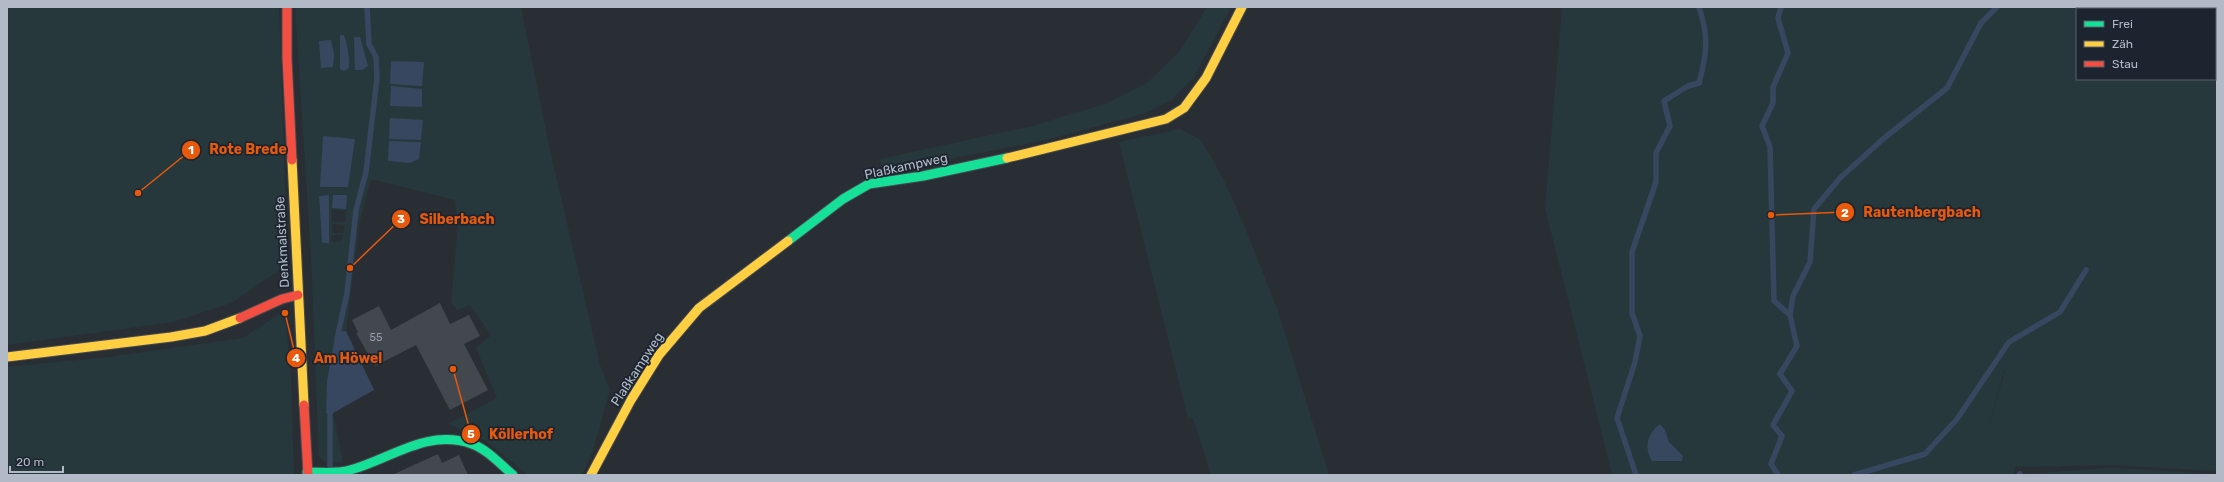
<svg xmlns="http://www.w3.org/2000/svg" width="2224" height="482" font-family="Rubik,sans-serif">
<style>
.green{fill:#26383b;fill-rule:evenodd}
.water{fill:#384760}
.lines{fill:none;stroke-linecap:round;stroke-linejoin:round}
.stream{stroke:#384760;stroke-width:5.5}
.building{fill:#43474e}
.fast-casing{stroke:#474a50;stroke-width:11}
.slow-casing{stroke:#474a50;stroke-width:11}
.jam-casing{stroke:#474a50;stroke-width:11}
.fast{stroke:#16e098;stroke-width:9}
.slow{stroke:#ffcf43;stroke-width:9}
.jam{stroke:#f24e42;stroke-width:9}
.labels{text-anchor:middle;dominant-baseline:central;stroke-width:3.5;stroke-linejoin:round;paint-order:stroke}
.number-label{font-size:11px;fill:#969da9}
.street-label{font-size:13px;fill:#b2bac7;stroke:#1c2430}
.leader{fill:none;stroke:#e8590c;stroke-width:1.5}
.callout-dot{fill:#e8590c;stroke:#1c2430;stroke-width:1.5}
.mark-label{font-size:12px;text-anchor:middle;font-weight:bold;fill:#fff}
.callout-label{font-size:14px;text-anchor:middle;font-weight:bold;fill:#e8590c;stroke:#1c2430;stroke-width:3.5;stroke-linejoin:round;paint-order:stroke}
</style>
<rect width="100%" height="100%" fill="#292e35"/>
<g class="green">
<path d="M 7,7 L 279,7 L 287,245 L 286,266 L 231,303 L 173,322 L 7,345 Z"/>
<path d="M 295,7 L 521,7 L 549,146 L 600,365 L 610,390 L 592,453 L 582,475 L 528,475 L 486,441 L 448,424 L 497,398 L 476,348 L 491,335 L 470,305 L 457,310 L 451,303 L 458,226 L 455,200 L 371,179 L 360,220 L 346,331 L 338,332 L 327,413 L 333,413 L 343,462 L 325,462 L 319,456 L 311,256 ZM 319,196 L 329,242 L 329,243 L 322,243 ZM 332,210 L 346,211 L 345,222 L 332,221 ZM 332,224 L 345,225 L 343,233 L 333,233 ZM 331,235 L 342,235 L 341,241 L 332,242 Z"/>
<path d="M 1207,7 L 1231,7 L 1194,77 L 1172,100 L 1143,114 L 1042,141 L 883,172 L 880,159 L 1032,126 L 1105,104 L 1147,83 L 1179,52 Z"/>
<path d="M 1562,7 L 2217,7 L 2217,471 L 2114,465 L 2014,467 L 2015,475 L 1612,475 L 1545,208 ZM 2077,9 L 2215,9 L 2215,79 L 2077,79 ZM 2004,370 L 2005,370 L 1988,430 Z"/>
<path d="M 1180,129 L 1201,140 L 1223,178 L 1244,225 L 1278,311 L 1329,475 L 1211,475 L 1193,418 L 1188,419 L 1119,142 Z"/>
<path d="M 279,314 L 286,324 L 291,377 L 294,475 L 7,475 L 7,367 L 108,357 L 243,338 Z"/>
<path d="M 2111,468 L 2217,474 L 2217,475 L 2020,474 Z"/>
</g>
<g class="water">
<path d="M 340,35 L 344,35 C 347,45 350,57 349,68 L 344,71 L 340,69 Z"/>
<path d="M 354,37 L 360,37 L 368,66 L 362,70 L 355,70 Z"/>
<path d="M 331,40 L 334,54 L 333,67 L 321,68 L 319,41 Z"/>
<path d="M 391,61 L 424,62 L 422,86 L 390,84 Z"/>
<path d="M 391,86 L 422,89 L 422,107 L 390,106 Z"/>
<path d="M 390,118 L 423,120 L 421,140 L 389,139 Z"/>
<path d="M 323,136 L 355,139 L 348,187 L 320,187 Z"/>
<path d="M 389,141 L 421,142 L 419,159 L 410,163 L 388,161 Z"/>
<path d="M 329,195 L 329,243 L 322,243 L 319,196 Z"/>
<path d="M 333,195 L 347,195 L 346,209 L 332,208 Z"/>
<path d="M 346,331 L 374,390 L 333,413 L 326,413 L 327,381 L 335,337 L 338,332 Z"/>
<path d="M 1660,424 L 1665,430 L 1669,442 L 1683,456 L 1682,461 L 1652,461 C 1644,447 1647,434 1660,424 Z"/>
</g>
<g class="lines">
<g class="stream">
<path d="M 1790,315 L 1793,296 L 1810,262 L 1814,209 L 1840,178 L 1883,139 L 1947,88 L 1981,23 L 1997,7"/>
<path d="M 337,339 L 347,293 L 356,210 L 366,172 L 377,78 L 376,57 L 369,44 L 367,7"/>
<path d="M 330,469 L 330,407"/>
<path d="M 1636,475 L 1617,418 L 1635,362 L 1640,336 L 1632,313 L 1632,252 L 1656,182 L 1656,153 L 1670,126 L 1664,101 L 1688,86 L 1699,83 C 1707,53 1709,37 1699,7"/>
<path d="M 1778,475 L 1771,464 L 1782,436 L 1773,425 L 1792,391 L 1780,374 L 1797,346 L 1790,315 L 1774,301 L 1770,147 L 1762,126 L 1773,103 L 1773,87 L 1788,53 L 1778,18 L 1781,7"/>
<path d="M 1854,475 L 1925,454 L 1957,419 L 2009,342 L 2060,312 L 2086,270"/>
<path d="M 2019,475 L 2020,474"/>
</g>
</g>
<g class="building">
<path d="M 440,303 L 450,324 L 469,315 L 480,336 L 464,344 L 488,390 L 450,410 L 416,345 L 375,366 L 356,333 L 358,332 L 352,320 L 379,306 L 391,330 Z"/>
<path d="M 438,454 L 442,463 L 459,455 L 468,475 L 392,475 Z"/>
</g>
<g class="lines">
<g class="fast-casing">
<g id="fast">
<path d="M 788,241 L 843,199 L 869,184 L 923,176 L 1007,158"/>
<path d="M 307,472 C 321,472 336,474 350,470 C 391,459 427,428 472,444 C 488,450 500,464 513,475"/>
</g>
</g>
<g class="slow-casing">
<g id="slow">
<path d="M 1007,158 L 1166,119 L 1184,108 L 1206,78 L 1242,7"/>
<path d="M 292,160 L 304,405"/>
<path d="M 7,357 L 171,337 L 205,331 L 240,318"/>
<path d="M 591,475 L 631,400 L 659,355 L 699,308 L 788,241"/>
</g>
</g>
<g class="jam-casing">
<g id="jam">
<path d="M 287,7 L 287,58 L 292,160"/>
<path d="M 240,318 L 282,299 L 298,295"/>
<path d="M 304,405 L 308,475"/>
</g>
</g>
<use href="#fast" class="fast"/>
<use href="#slow" class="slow"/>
<use href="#jam" class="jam"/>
</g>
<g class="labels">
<g class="number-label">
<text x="376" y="337">55</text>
</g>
<g class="street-label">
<text transform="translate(906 166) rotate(-12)">Plaßkampweg</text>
<text transform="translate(282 242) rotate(-93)">Denkmalstraße</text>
<text transform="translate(637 369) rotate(-57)">Plaßkampweg</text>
</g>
</g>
<path class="leader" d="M138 193L191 150M1771 215L1845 212M350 268L401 219M285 313L296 358M453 369L471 434"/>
<g class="callout-dot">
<circle cx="138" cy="193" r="4"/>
<circle cx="1771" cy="215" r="4"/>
<circle cx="350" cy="268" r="4"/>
<circle cx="285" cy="313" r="4"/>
<circle cx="453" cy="369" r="4"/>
<circle cx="191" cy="150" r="10"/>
<circle cx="1845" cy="212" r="10"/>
<circle cx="401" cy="219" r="10"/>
<circle cx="296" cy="358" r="10"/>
<circle cx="471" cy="434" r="10"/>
</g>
<g class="mark-label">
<text x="191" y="154">1</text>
<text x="1845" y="217">2</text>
<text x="401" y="223">3</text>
<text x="296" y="362">4</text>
<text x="471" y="438">5</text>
</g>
<g class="callout-label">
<text x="248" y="154">Rote Brede</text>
<text x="1922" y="217">Rautenbergbach</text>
<text x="457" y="224">Silberbach</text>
<text x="348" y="363">Am Höwel</text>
<text x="521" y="439">Köllerhof</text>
</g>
<rect width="2224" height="482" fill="none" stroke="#b2bac7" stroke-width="16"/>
<rect x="2076" y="8" width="140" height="72" fill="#1c2430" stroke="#58606c"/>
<rect x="2084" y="21" width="20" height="6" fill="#16e098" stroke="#58606c"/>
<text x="2112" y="28" font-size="12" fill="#b2bac7">Frei</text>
<rect x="2084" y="41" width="20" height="6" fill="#ffcf43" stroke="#58606c"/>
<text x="2112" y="48" font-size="12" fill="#b2bac7">Zäh</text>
<rect x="2084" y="61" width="20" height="6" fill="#f24e42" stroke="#58606c"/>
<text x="2112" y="68" font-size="12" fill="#b2bac7">Stau</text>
<path d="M10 466v6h53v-6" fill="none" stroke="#b2bac7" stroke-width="2"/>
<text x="16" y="466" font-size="12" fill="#b2bac7" stroke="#1c2430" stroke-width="3" paint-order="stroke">20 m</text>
</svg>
